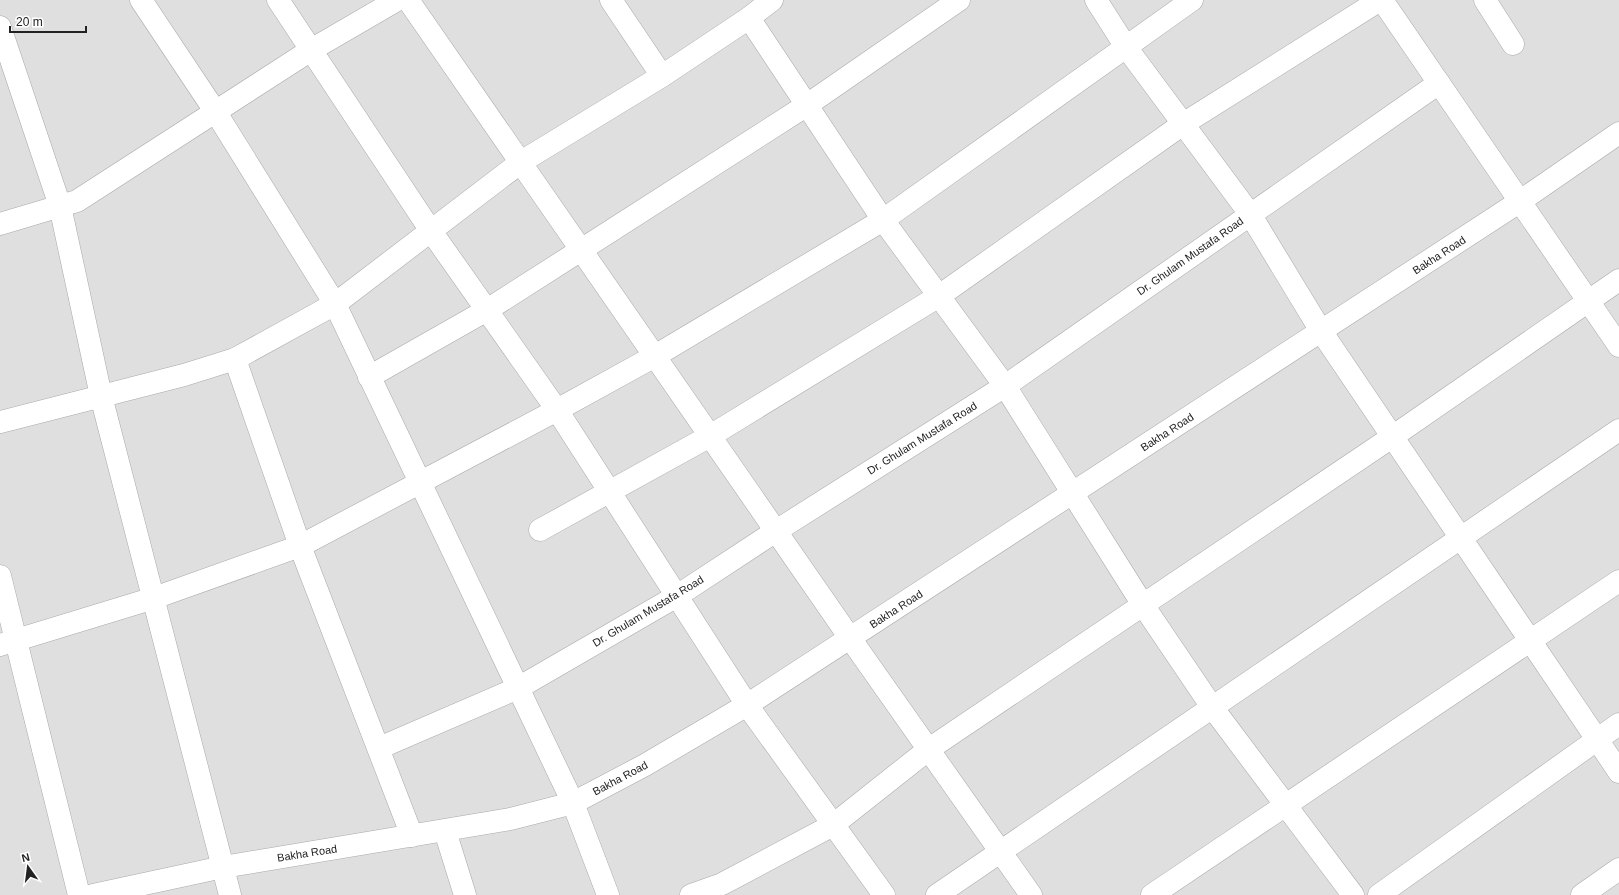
<svg xmlns="http://www.w3.org/2000/svg" width="1619" height="895" font-family="Arial,sans-serif">
<style>
.residential{fill:#e0dfdf}
.lines{fill:none;stroke-linecap:round;stroke-linejoin:round}
.minor-casing{stroke:#a9a9a9;stroke-width:23}
.minor{stroke:#fff;stroke-width:22}
.labels{text-anchor:middle;dominant-baseline:central;stroke-width:3.5;stroke-linejoin:round;paint-order:stroke}
.street-label{font-size:11px;fill:#222;stroke:#fff}
</style>
<rect width="100%" height="100%" fill="#f2efe9"/>
<rect class="residential" x="0" y="0" width="1619" height="895"/>
<g class="lines">
<g class="minor-casing">
<g id="minor">
<path d="M 141,0 L 215,111 L 335,304 L 573,803 L 608,895"/>
<path d="M 278,0 L 431,231 L 557,410 L 747,705 L 884,895"/>
<path d="M 408,0 L 850,638 L 1031,895"/>
<path d="M 611,0 L 662,76"/>
<path d="M 1096,0 L 1126,47 L 1250,214 L 1321,331 L 1619,772"/>
<path d="M 1382,0 L 1619,346"/>
<path d="M 1485,0 L 1513,44"/>
<path d="M 749,18 L 883,220 L 1005,386 L 1143,605 L 1212,707 L 1353,895"/>
<path d="M 0,27 L 60,206 L 101,396 L 230,895"/>
<path d="M 0,224 L 77,201 L 311,50 L 397,0"/>
<path d="M 235,359 L 300,546 L 412,836"/>
<path d="M 369,377 L 487,310 L 581,250 L 807,105 L 959,0"/>
<path d="M 0,422 L 184,375 L 235,359 L 335,304 L 521,162 L 662,76 L 749,18 L 772,0"/>
<path d="M 540,530 L 710,436 L 939,296 L 1183,124 L 1380,0"/>
<path d="M 0,576 L 79,895"/>
<path d="M 0,645 L 154,598 L 300,546 L 557,410 L 655,356 L 883,220 L 1192,0"/>
<path d="M 379,748 L 518,688 L 677,596 L 776,531 L 1005,386 L 1439,83"/>
<path d="M 445,831 L 465,895"/>
<path d="M 93,895 L 223,867 L 510,819 L 573,803 L 645,765 L 747,705 L 1519,202 L 1619,133"/>
<path d="M 691,895 L 722,884 L 833,825 L 929,749 L 1392,437 L 1619,280"/>
<path d="M 937,895 L 1619,430"/>
<path d="M 1152,895 L 1619,581"/>
<path d="M 1379,895 L 1619,724"/>
<path d="M 1582,895 L 1619,869"/>
</g>
</g>
<use href="#minor" class="minor"/>
</g>
<g class="labels">
<g class="street-label">
<text transform="translate(1439 255) rotate(-33)">Bakha Road</text>
<text transform="translate(1190 256) rotate(-35)">Dr. Ghulam Mustafa Road</text>
<text transform="translate(1167 432) rotate(-33)">Bakha Road</text>
<text transform="translate(922 438) rotate(-32)">Dr. Ghulam Mustafa Road</text>
<text transform="translate(896 609) rotate(-33)">Bakha Road</text>
<text transform="translate(648 611) rotate(-31)">Dr. Ghulam Mustafa Road</text>
<text transform="translate(620 778) rotate(-28)">Bakha Road</text>
<text transform="translate(307 853) rotate(-9)">Bakha Road</text>
</g>
</g>
<g transform="translate(28 867) rotate(346)" stroke="#ffffff" stroke-width="3" paint-order="stroke">
<path d="M0-3L7 15L0 10L-7 15Z" fill="#222222"/>
<text y="-6" font-size="11" font-weight="bold" text-anchor="middle" fill="#222222">N</text>
</g>
<path d="M10 26v6h76v-6" fill="none" stroke="#222222" stroke-width="2"/>
<text x="16" y="26" font-size="12" fill="#222222" stroke="#ffffff" stroke-width="3" paint-order="stroke">20 m</text>
</svg>
